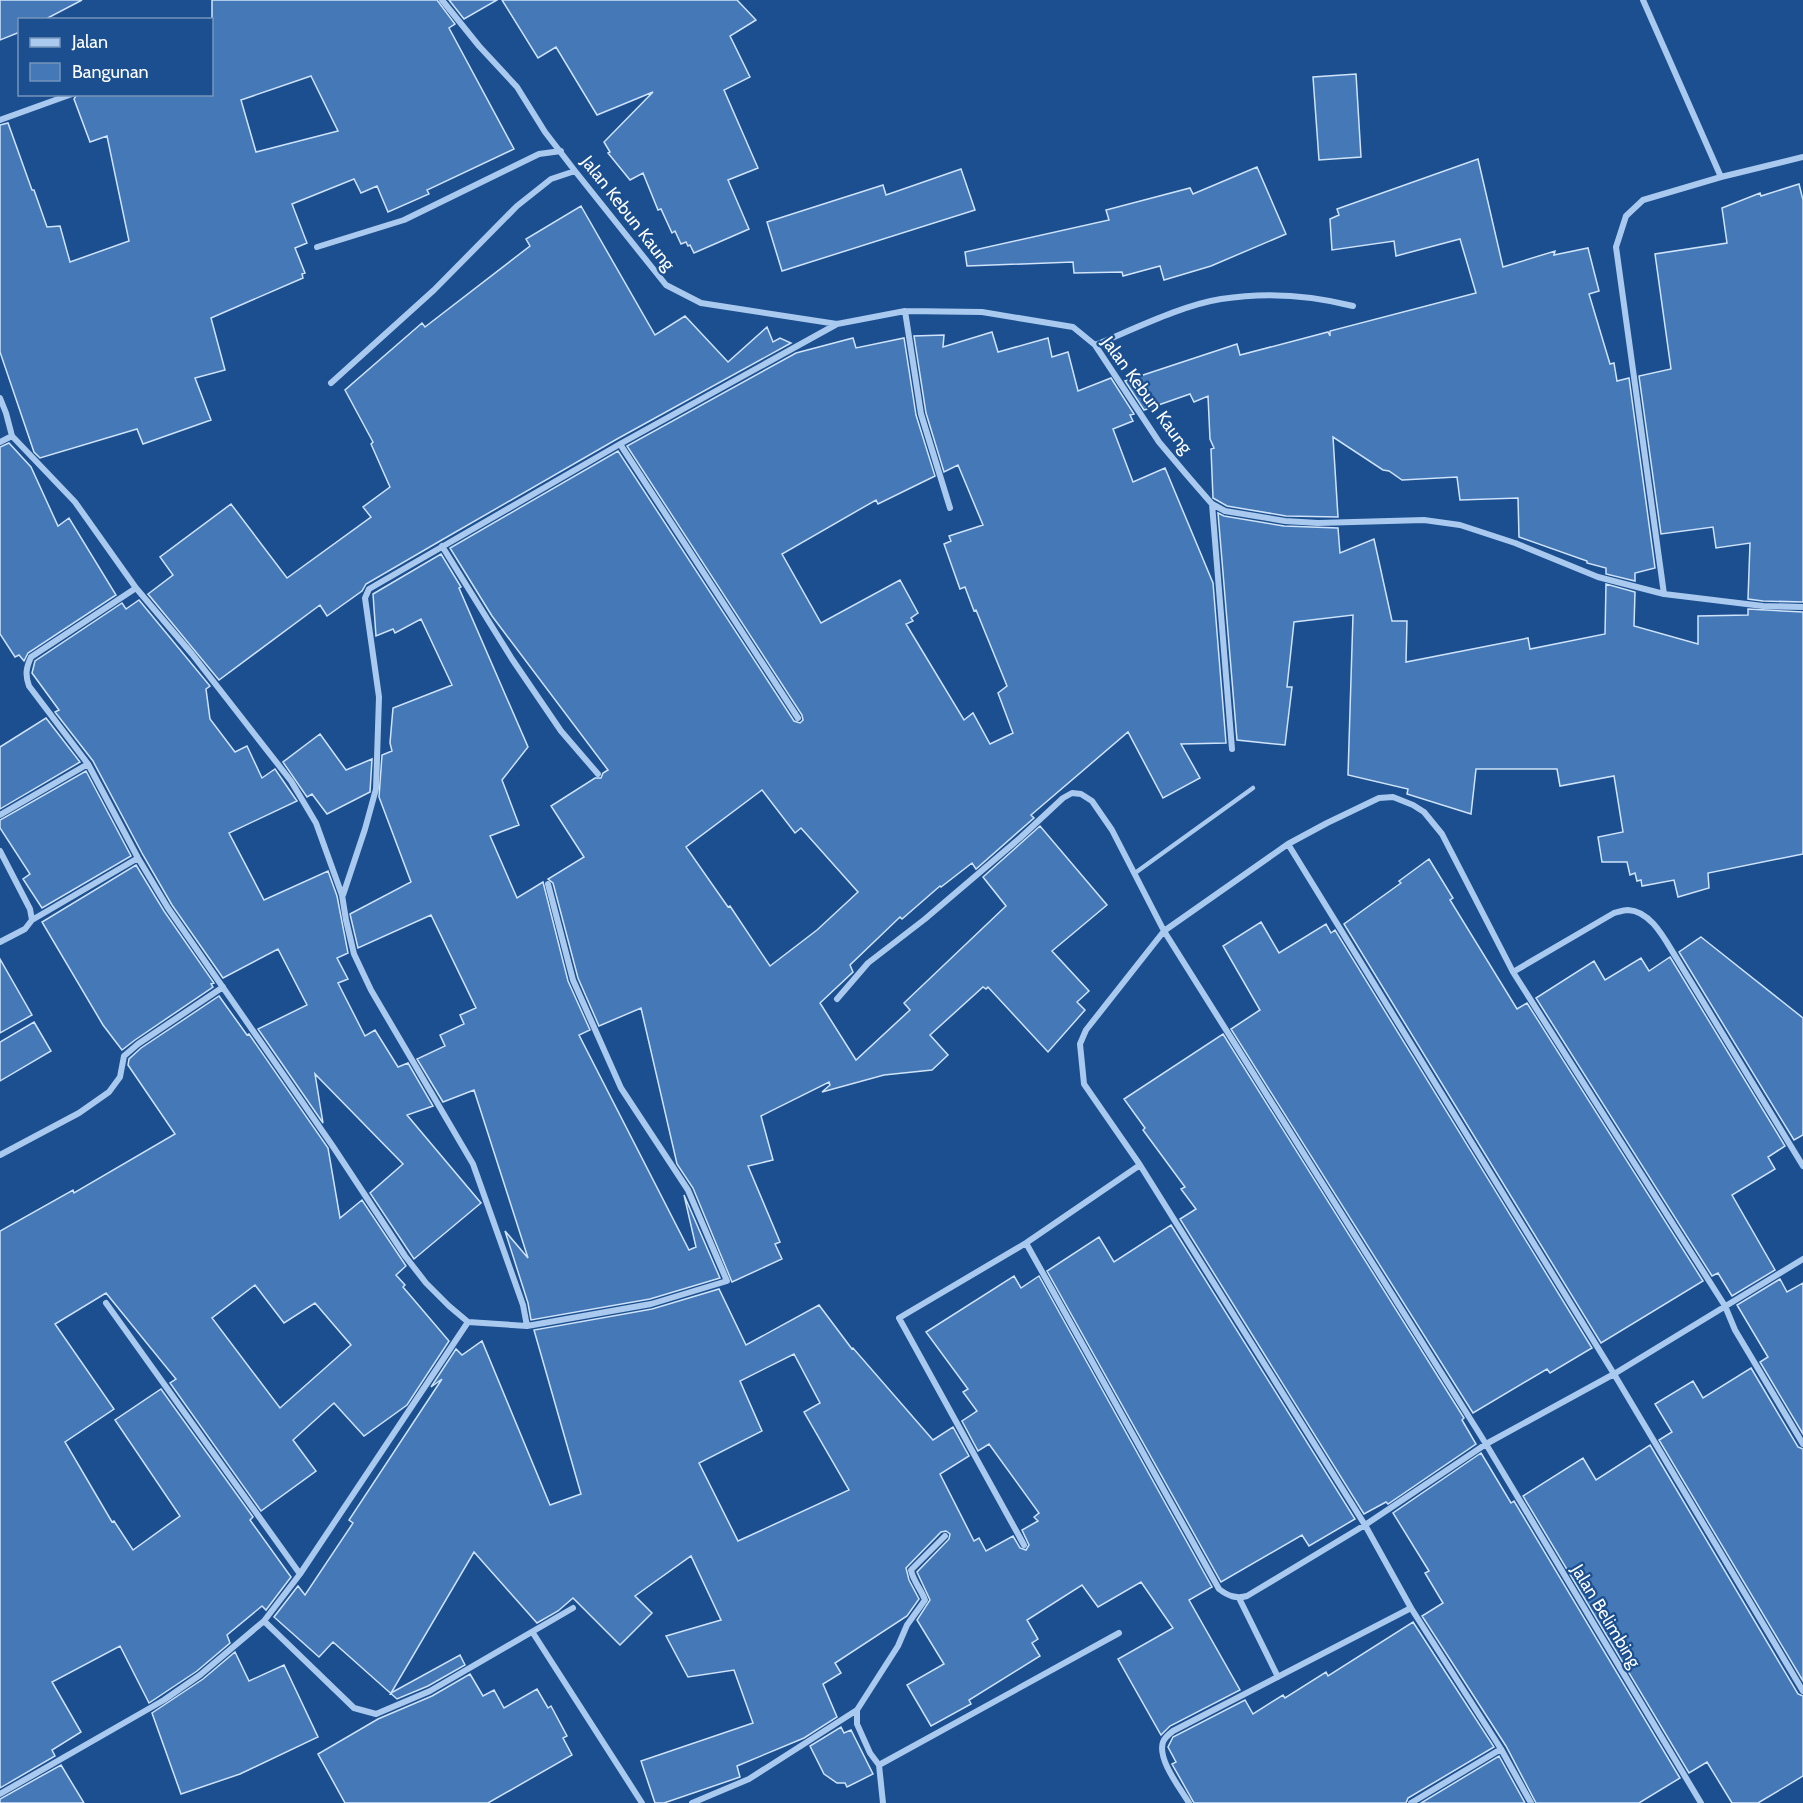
<svg xmlns="http://www.w3.org/2000/svg" width="1803" height="1803" viewBox="0 0 1803 1803" font-family="Cabin,sans-serif">
	<style>
		.building { fill: #4478b7; stroke: #cfe3fa; stroke-width: 1.5; fill-rule: evenodd }
		.lines { fill: none; stroke-linecap: round; stroke-linejoin: round }
		.service { stroke: #a9c9ee; stroke-width: 4.5 }
		.minor { stroke: #a9c9ee; stroke-width: 6 }
		.labels { text-anchor: middle; stroke-width: 4.5; stroke-linejoin: round; paint-order: stroke }
		.street-label { font-size: 18px; fill: #fff; stroke: #1b4f8f }
	</style>
	<rect width="100%" height="100%" fill="#1b4f8f"/>
	<path class="building" d="M 0,0 L 82,0 L 44,20 L 20,20 L 20,32 L 0,40 Z
		M 212,0 L 437,0 L 455,24 L 449,28 L 514,149 L 427,190 L 429,194 L 388,212 L 377,186 L 361,193 L 354,179 L 292,204 L 307,243 L 295,248 L 305,273 L 302,274 L 303,278 L 211,318 L 225,370 L 195,378 L 211,420 L 143,444 L 137,429 L 40,458 L 34,452 L 0,352 L 0,125 L 8,123 L 32,190 L 34,190 L 47,227 L 60,226 L 70,262 L 129,241 L 107,136 L 90,142 L 74,99 L 77,94 L 212,94 ZM 311,76 L 338,131 L 256,152 L 241,100 Z
		M 449,0 L 497,0 L 464,19 Z
		M 502,0 L 737,0 L 756,20 L 730,36 L 750,77 L 724,90 L 758,168 L 728,180 L 749,229 L 694,253 L 690,245 L 688,246 L 686,242 L 681,244 L 675,231 L 672,233 L 661,209 L 658,210 L 643,173 L 630,180 L 608,153 L 610,152 L 604,142 L 653,92 L 597,115 L 556,47 L 538,58 Z
		M 1356,74 L 1361,157 L 1319,160 L 1313,77 Z
		M 1478,159 L 1503,267 L 1555,251 L 1554,255 L 1588,248 L 1599,291 L 1589,294 L 1610,364 L 1614,363 L 1617,381 L 1629,378 L 1655,568 L 1635,573 L 1635,581 L 1606,574 L 1606,568 L 1587,563 L 1587,561 L 1519,537 L 1518,498 L 1460,500 L 1457,477 L 1402,480 L 1389,471 L 1383,470 L 1333,437 L 1338,517 L 1286,516 L 1227,506 L 1213,498 L 1211,449 L 1214,448 L 1210,439 L 1208,396 L 1194,402 L 1190,394 L 1144,410 L 1125,381 L 1237,344 L 1240,355 L 1328,332 L 1330,336 L 1330,331 L 1476,293 L 1460,239 L 1396,256 L 1394,241 L 1332,250 L 1330,219 L 1339,215 L 1337,209 Z
		M 1257,167 L 1286,234 L 1211,266 L 1164,280 L 1160,266 L 1123,276 L 1122,272 L 1074,273 L 1073,262 L 967,266 L 965,252 L 1109,220 L 1106,210 L 1190,188 L 1193,194 Z
		M 961,169 L 975,210 L 782,271 L 767,222 L 883,185 L 886,195 Z
		M 1799,184 L 1803,200 L 1803,602 L 1763,601 L 1748,599 L 1750,543 L 1716,548 L 1713,527 L 1661,534 L 1639,376 L 1671,369 L 1655,254 L 1727,243 L 1722,208 L 1760,193 L 1761,196 Z
		M 581,206 L 655,335 L 685,316 L 728,362 L 767,327 L 773,342 L 780,338 L 791,343 L 617,439 L 440,541 L 366,584 L 362,591 L 327,616 L 320,605 L 219,680 L 148,594 L 173,575 L 160,557 L 231,504 L 287,578 L 371,517 L 363,507 L 390,487 L 371,444 L 373,442 L 345,390 L 422,323 L 425,327 L 530,246 L 526,239 Z
		M 992,332 L 998,352 L 1048,338 L 1052,357 L 1068,352 L 1078,391 L 1111,378 L 1134,414 L 1130,415 L 1133,421 L 1113,429 L 1133,482 L 1165,468 L 1213,583 L 1226,743 L 1181,744 L 1200,778 L 1163,798 L 1128,732 L 1031,815 L 1034,818 L 976,869 L 972,863 L 941,887 L 940,886 L 902,919 L 900,917 L 850,965 L 853,972 L 820,1003 L 856,1060 L 910,1010 L 904,1003 L 1006,906 L 983,877 L 1040,826 L 1107,905 L 1052,951 L 1089,991 L 1077,1002 L 1085,1010 L 1048,1052 L 988,987 L 986,989 L 983,987 L 930,1035 L 948,1055 L 932,1070 L 884,1075 L 822,1092 L 830,1085 L 829,1082 L 761,1116 L 773,1160 L 748,1166 L 780,1242 L 775,1244 L 782,1259 L 732,1282 L 693,1188 L 677,1164 L 641,1008 L 599,1026 L 578,978 L 553,883 L 548,879 L 584,857 L 551,806 L 595,778 L 601,778 L 603,773 L 608,770 L 492,616 L 450,548 L 618,451 L 794,721 L 800,723 L 803,720 L 802,715 L 627,446 L 796,353 L 853,338 L 856,348 L 904,338 L 916,415 L 935,476 L 878,504 L 876,500 L 782,554 L 821,623 L 900,580 L 918,613 L 911,618 L 913,621 L 906,624 L 964,720 L 973,713 L 990,744 L 1013,733 L 998,693 L 1007,686 L 976,610 L 974,611 L 965,587 L 960,589 L 944,544 L 951,541 L 949,536 L 983,525 L 958,465 L 944,472 L 926,413 L 914,336 L 944,335 L 943,347 ZM 762,790 L 795,833 L 801,828 L 858,892 L 817,930 L 770,966 L 730,906 L 728,907 L 686,847 Z
		M 9,443 L 31,467 L 58,526 L 69,518 L 116,595 L 28,653 L 24,661 L 19,655 L 15,657 L 0,634 L 0,447 Z
		M 1218,513 L 1224,516 L 1284,526 L 1338,528 L 1340,553 L 1374,539 L 1392,621 L 1407,621 L 1406,662 L 1528,638 L 1530,649 L 1605,634 L 1606,584 L 1635,592 L 1634,626 L 1698,644 L 1698,616 L 1748,615 L 1748,609 L 1803,612 L 1803,854 L 1708,873 L 1709,888 L 1678,897 L 1674,880 L 1642,886 L 1641,880 L 1637,881 L 1635,873 L 1630,875 L 1627,862 L 1602,862 L 1598,837 L 1623,832 L 1614,776 L 1560,786 L 1557,769 L 1476,769 L 1471,814 L 1407,794 L 1408,789 L 1348,775 L 1353,615 L 1294,622 L 1287,687 L 1292,687 L 1285,745 L 1237,740 Z
		M 441,554 L 461,587 L 459,588 L 528,747 L 502,780 L 519,825 L 490,836 L 517,898 L 543,882 L 568,981 L 590,1030 L 579,1035 L 689,1250 L 696,1247 L 684,1195 L 720,1278 L 650,1299 L 531,1320 L 528,1303 L 505,1231 L 528,1258 L 474,1090 L 443,1102 L 417,1059 L 445,1046 L 440,1035 L 464,1024 L 460,1015 L 476,1008 L 431,915 L 358,948 L 350,914 L 411,882 L 379,797 L 382,755 L 392,751 L 390,743 L 393,708 L 452,685 L 421,619 L 395,633 L 393,629 L 376,636 L 373,594 Z
		M 139,600 L 210,686 L 206,689 L 210,719 L 235,752 L 247,746 L 262,778 L 275,769 L 297,801 L 229,833 L 264,900 L 328,871 L 337,896 L 348,953 L 337,958 L 348,979 L 338,983 L 365,1036 L 375,1030 L 398,1067 L 408,1063 L 433,1106 L 407,1115 L 481,1203 L 414,1259 L 370,1193 L 403,1164 L 315,1074 L 323,1123 L 258,1029 L 307,1005 L 278,949 L 223,978 L 172,905 L 143,855 L 93,761 L 55,712 L 59,710 L 32,673 L 35,661 L 122,603 L 126,609 Z
		M 46,718 L 80,762 L 0,809 L 0,747 Z
		M 320,734 L 346,770 L 372,759 L 370,792 L 327,814 L 312,794 L 307,797 L 283,762 Z
		M 86,771 L 131,856 L 42,908 L 23,879 L 30,874 L 0,828 L 0,820 Z
		M 1429,859 L 1453,898 L 1450,900 L 1517,1009 L 1527,1003 L 1703,1281 L 1601,1343 L 1344,924 L 1401,883 L 1399,881 Z
		M 136,865 L 164,911 L 214,983 L 211,984 L 213,987 L 135,1040 L 122,1050 L 103,1025 L 42,922 Z
		M 1261,922 L 1279,953 L 1326,924 L 1331,933 L 1335,930 L 1592,1348 L 1550,1373 L 1547,1369 L 1473,1413 L 1231,1029 L 1260,1010 L 1223,946 Z
		M 1701,937 L 1803,1018 L 1803,1135 L 1794,1140 L 1679,952 Z
		M 1670,957 L 1785,1146 L 1768,1157 L 1775,1169 L 1732,1195 L 1775,1270 L 1732,1296 L 1718,1273 L 1712,1276 L 1536,998 L 1594,961 L 1605,980 L 1641,958 L 1649,971 Z
		M 0,959 L 32,1015 L 0,1033 Z
		M 219,996 L 247,1035 L 249,1034 L 328,1148 L 340,1218 L 362,1200 L 406,1266 L 396,1275 L 405,1285 L 403,1287 L 449,1341 L 407,1405 L 364,1436 L 334,1403 L 293,1440 L 316,1471 L 261,1511 L 170,1383 L 176,1379 L 106,1293 L 55,1324 L 114,1409 L 65,1442 L 112,1522 L 114,1521 L 133,1550 L 180,1516 L 115,1420 L 161,1389 L 253,1517 L 250,1520 L 291,1577 L 266,1610 L 262,1606 L 227,1635 L 230,1643 L 197,1671 L 149,1703 L 120,1646 L 52,1682 L 81,1732 L 52,1750 L 55,1756 L 0,1788 L 0,1231 L 73,1190 L 74,1193 L 175,1134 L 128,1065 L 129,1059 L 141,1048 ZM 255,1285 L 284,1323 L 315,1303 L 351,1345 L 280,1408 L 212,1318 Z
		M 34,1022 L 51,1051 L 0,1081 L 0,1042 Z
		M 1223,1034 L 1464,1418 L 1462,1420 L 1476,1444 L 1388,1504 L 1386,1502 L 1364,1514 L 1180,1219 L 1196,1209 L 1181,1189 L 1185,1187 L 1143,1130 L 1145,1128 L 1124,1099 Z
		M 1171,1225 L 1355,1519 L 1309,1546 L 1302,1535 L 1221,1582 L 1047,1271 L 1099,1237 L 1114,1262 Z
		M 1014,1276 L 1021,1288 L 1039,1276 L 1212,1587 L 1189,1600 L 1240,1690 L 1170,1726 L 1161,1735 L 1118,1659 L 1173,1628 L 1141,1582 L 1098,1607 L 1082,1585 L 1027,1620 L 1038,1639 L 1032,1643 L 1040,1656 L 969,1700 L 971,1704 L 931,1726 L 907,1685 L 944,1664 L 917,1620 L 930,1600 L 917,1572 L 949,1539 L 950,1534 L 946,1531 L 941,1532 L 906,1568 L 909,1580 L 919,1599 L 907,1616 L 835,1663 L 841,1673 L 823,1684 L 837,1717 L 804,1738 L 737,1766 L 740,1777 L 664,1803 L 655,1803 L 641,1761 L 753,1723 L 734,1670 L 688,1677 L 666,1636 L 721,1620 L 691,1556 L 635,1596 L 652,1613 L 620,1645 L 573,1598 L 558,1611 L 537,1623 L 474,1552 L 391,1693 L 460,1655 L 465,1665 L 428,1686 L 397,1699 L 333,1642 L 319,1657 L 274,1617 L 298,1586 L 305,1595 L 353,1523 L 349,1520 L 442,1379 L 431,1387 L 456,1349 L 462,1355 L 482,1341 L 550,1505 L 581,1494 L 534,1330 L 652,1309 L 719,1289 L 746,1345 L 819,1305 L 852,1349 L 853,1348 L 933,1440 L 953,1427 L 969,1456 L 940,1474 L 974,1541 L 979,1538 L 986,1551 L 1013,1536 L 1020,1548 L 1026,1550 L 1029,1545 L 1022,1530 L 1038,1521 L 1034,1517 L 1039,1513 L 989,1444 L 978,1451 L 962,1421 L 977,1411 L 963,1392 L 968,1389 L 926,1332 ZM 794,1354 L 820,1403 L 804,1412 L 849,1490 L 738,1541 L 699,1463 L 762,1431 L 740,1381 Z
		M 1780,1279 L 1787,1292 L 1803,1283 L 1803,1434 L 1760,1362 L 1768,1357 L 1737,1305 Z
		M 1751,1368 L 1798,1447 L 1803,1449 L 1803,1681 L 1659,1440 L 1672,1432 L 1655,1404 L 1693,1381 L 1703,1398 Z
		M 1650,1445 L 1798,1694 L 1803,1696 L 1803,1776 L 1758,1803 L 1732,1803 L 1707,1762 L 1689,1773 L 1523,1496 L 1583,1458 L 1596,1480 Z
		M 1481,1453 L 1511,1503 L 1514,1501 L 1680,1778 L 1639,1803 L 1536,1803 L 1506,1746 L 1422,1616 L 1443,1603 L 1425,1573 L 1429,1571 L 1393,1513 Z
		M 1413,1622 L 1494,1747 L 1408,1798 L 1406,1803 L 1194,1803 L 1172,1764 L 1176,1762 L 1168,1747 L 1173,1737 L 1245,1700 L 1253,1714 L 1283,1695 L 1285,1698 L 1326,1672 L 1328,1676 Z
		M 235,1652 L 249,1681 L 284,1665 L 318,1737 L 240,1774 L 181,1794 L 152,1713 L 203,1679 Z
		M 470,1674 L 483,1696 L 494,1690 L 504,1708 L 537,1689 L 548,1708 L 551,1706 L 567,1736 L 563,1738 L 572,1755 L 488,1803 L 345,1803 L 318,1754 L 378,1719 L 432,1696 Z
		M 841,1727 L 844,1733 L 851,1730 L 873,1774 L 847,1787 L 845,1783 L 837,1783 L 824,1774 L 810,1746 Z
		M 1499,1756 L 1525,1803 L 1421,1803 Z
		M 61,1765 L 84,1803 L 0,1803 L 0,1799 Z"/>
	<g class="lines">
		<path class="service" d="M 1135,873 L 1253,788"/>
		<path class="minor" d="M 442,0 L 479,46 L 517,87 L 545,132 L 575,171 L 666,285 L 701,303 L 837,324 L 905,311 L 982,312 L 1073,327 L 1095,345 L 1159,442 L 1186,474 L 1212,504 L 1225,511 L 1285,521 L 1318,523 L 1424,520 L 1460,525 L 1515,543 L 1598,577 L 1664,594 L 1763,606 L 1803,607
			M 1643,0 L 1721,177
			M 0,120 L 72,94
			M 317,247 L 404,220 L 539,154 L 561,151
			M 905,311 L 921,414 L 950,508
			M 1095,345 C 1132,330 1182,305 1221,299 C 1265,292 1310,295 1353,306
			M 331,383 L 434,290 L 517,206 L 551,179 L 575,171
			M 0,398 L 6,413 L 12,436 L 75,502 L 136,588 L 192,654 L 291,781 L 316,823 L 342,895 L 346,920 L 354,954 L 371,990 L 473,1164 L 523,1305 L 527,1326
			M 0,442 L 12,436
			M 620,444 L 798,718
			M 1212,504 L 1232,749
			M 442,546 L 512,659 L 561,731 L 598,774
			M 136,588 L 31,657 C 26,668 25,675 29,686 L 88,764 L 138,858 L 168,908 L 332,1145 L 405,1256 L 426,1283 L 449,1306 L 468,1322 L 527,1326 L 651,1304 L 727,1281 L 688,1190 L 621,1088 L 573,980 L 548,884
			M 1664,594 L 1616,247 L 1626,216 L 1643,200 L 1721,177 L 1803,157
			M 0,815 L 88,764
			M 1288,844 L 1614,1374 L 1803,1691
			M 0,851 L 30,909 L 32,920 L 25,929 L 0,942
			M 343,895 L 365,829 L 376,789 L 379,697 L 365,598 L 369,589 L 620,444 L 837,324
			M 32,920 L 138,858
			M 1513,972 L 1614,913 C 1618,912 1624,910 1628,910 C 1652,911 1666,942 1677,959 L 1803,1166
			M 837,999 L 868,963 L 925,919 L 1020,838 L 1063,798 L 1072,793 L 1081,794 L 1092,801 L 1112,830 L 1164,931 L 1486,1444 L 1701,1803
			M 0,1155 L 79,1113 L 109,1092 L 120,1077 L 124,1056 L 138,1044 L 223,987
			M 1026,1243 L 1219,1589 C 1228,1596 1236,1599 1247,1596 L 1365,1525 L 1486,1444 L 1614,1374 L 1803,1259
			M 106,1303 L 300,1574
			M 1024,1545 L 899,1318 L 1026,1243 L 1140,1165
			M 1239,1598 L 1278,1677
			M 264,1621 L 354,1708 L 376,1714 L 430,1691 L 573,1608
			M 533,1633 L 642,1803
			M 1501,1749 L 1531,1803
			M 879,1765 L 1119,1633
			M 0,1794 L 164,1700 L 200,1675 L 264,1621 L 300,1574 L 468,1322
			M 692,1803 L 749,1779 L 857,1710
			M 883,1803 L 879,1765 L 870,1753 L 857,1724 L 857,1710 L 898,1646 L 907,1625 L 925,1600 C 921,1589 913,1581 911,1570 L 945,1536
			M 1189,1803 C 1180,1788 1157,1759 1163,1742 C 1165,1737 1169,1734 1173,1731 L 1411,1608
			M 1411,1803 L 1501,1749 L 1411,1608 L 1365,1525 L 1140,1165 L 1084,1084 L 1080,1044 L 1086,1030 L 1164,931 L 1288,844 L 1327,823 L 1379,798 L 1393,797 L 1413,805 L 1424,812 L 1442,834 L 1513,972 L 1725,1306 L 1735,1330 L 1803,1444"/>
	</g>
	<g class="labels">
		<g class="street-label">
			<text transform="translate(628 213) rotate(52)" y="6">Jalan Kebun Kaung</text>
			<text transform="translate(1147 395) rotate(54)" y="6">Jalan Kebun Kaung</text>
			<text transform="translate(1606 1616) rotate(59)" y="6">Jalan Belimbing</text>
		</g>
	</g>
	<rect x="18" y="18" width="195" height="78" fill="#1b4f8f" stroke="#7695bc" stroke-width="1.5"/>
	<rect x="30" y="38" width="30" height="9" fill="#a9c9ee" stroke="#7695bc" stroke-width="1.5"/>
	<text x="72" y="48" font-size="18" fill="#ffffff">Jalan</text>
	<rect x="30" y="63" width="30" height="18" fill="#4478b7" stroke="#7695bc" stroke-width="1.5"/>
	<text x="72" y="78" font-size="18" fill="#ffffff">Bangunan</text>
</svg>
